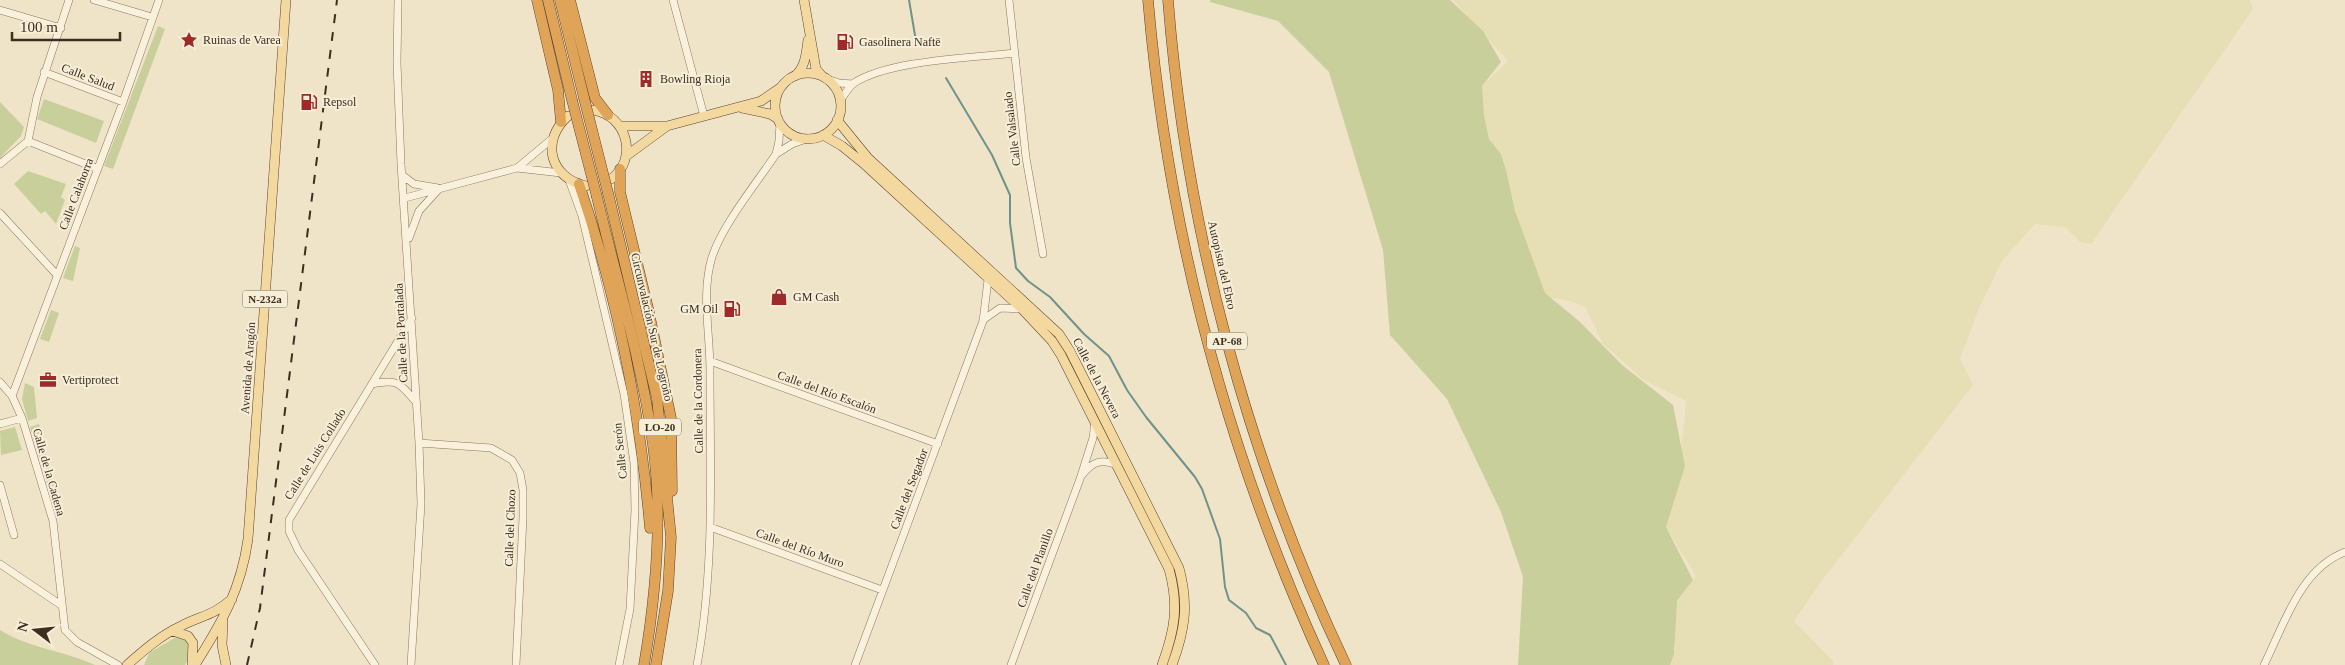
<svg xmlns="http://www.w3.org/2000/svg" width="2345" height="665" viewBox="0 0 2345 665" font-family="'Times New Roman',serif">
	<style>
		.farmland { fill: #e6deb5 }
		.green { fill: #c9cf9b }
		.lines { fill: none; stroke-linecap: round; stroke-linejoin: round }
		.stream { stroke: #6f938a; stroke-width: 2 }
		.minor-casing { stroke: #8d765c; stroke-width: 8 }
		.major-casing { stroke: #5b4430; stroke-width: 10 }
		.highway-casing { stroke: #5b4430; stroke-width: 11 }
		.minor { stroke: #faf1dc; stroke-width: 7 }
		.major { stroke: #f3d9a0; stroke-width: 9 }
		.highway { stroke: #e0a458; stroke-width: 10 }
		.rail { stroke: #3d2e20; stroke-width: 2; stroke-dasharray: 9 9; stroke-linecap: butt }
		.highway-bridge-casing { stroke: #5b4430; stroke-width: 11; stroke-linecap: butt }
		.highway-bridge { stroke: #e0a458; stroke-width: 10 }
		.labels { text-anchor: middle; stroke-width: 4; stroke-linejoin: round; paint-order: stroke }
		.shield { fill: #f7eed8; stroke: #756857; stroke-width: 1 }
		.shield-label { font-size: 11px; font-weight: bold; fill: #3d2e20 }
		.poi-label { font-size: 12px; fill: #3d2e20; stroke: #f7eed8; text-anchor: start }
		.street-label { font-size: 12px; fill: #3d2e20; stroke: #f7eed8 }
	</style>
	<rect width="100%" height="100%" fill="#f0e4c8"/>
	<path class="farmland" d="M 1453,0 L 2250,0 L 2253,9 L 2091,244 L 2080,242 L 2065,227 L 2035,224 L 2002,261 L 1977,313 L 1960,359 L 1973,385 L 1821,582 L 1794,621 L 1833,661 L 1833,665 L 1668,665 L 1676,647 L 1663,621 L 1696,576 L 1666,527 L 1683,434 L 1686,401 L 1644,380 L 1603,344 L 1585,307 L 1570,301 L 1544,296 L 1515,211 L 1506,170 L 1501,154 L 1489,139 L 1484,115 L 1482,86 L 1508,61 Z"/>
	<path class="green" d="M 1210,0 L 1450,0 L 1483,31 L 1501,62 L 1482,86 L 1484,115 L 1489,139 L 1501,154 L 1506,170 L 1515,211 L 1545,293 L 1580,322 L 1622,365 L 1673,405 L 1685,466 L 1666,527 L 1693,580 L 1677,601 L 1674,654 L 1670,665 L 1518,665 L 1523,577 L 1501,512 L 1447,399 L 1390,335 L 1383,250 L 1329,72 L 1278,21 L 1210,2 Z
		M 158,26 L 165,29 L 113,169 L 104,166 Z
		M 44,99 L 104,121 L 96,143 L 37,119 Z
		M 0,102 L 24,127 L 21,136 L 0,158 Z
		M 28,171 L 66,184 L 61,197 L 65,200 L 56,224 L 45,211 L 41,214 L 14,184 Z
		M 75,246 L 80,248 L 73,281 L 63,278 Z
		M 51,310 L 59,313 L 49,342 L 40,339 Z
		M 25,383 L 34,387 L 37,418 L 28,421 L 22,399 Z
		M 39,424 L 58,503 L 53,504 L 30,427 Z
		M 15,427 L 22,450 L 1,455 L 0,431 Z
		M 0,630 C 28,648 65,651 95,665 L 0,665 Z
		M 176,637 L 186,639 C 192,649 191,655 185,665 L 144,665 L 149,653 Z"/>
	<g class="lines">
		<path class="stream" d="M 909,0 L 916,41
			M 946,78 L 992,155 L 1010,195 L 1010,223 L 1016,268 L 1028,281 L 1050,297 L 1084,334 L 1109,356 L 1127,390 L 1146,417 L 1195,477 L 1202,489 L 1220,539 L 1225,587 L 1229,600 L 1246,613 L 1256,628 L 1270,635 L 1286,665"/>
		<g class="minor-casing">
			<path id="minor" d="M 94,0 L 152,17
				M 398,0 L 397,63 L 401,164 L 419,443 L 421,504 L 411,665
				M 673,0 L 704,116
				M 1009,0 L 1026,158 L 1043,254
				M 0,10 L 61,28
				M 44,72 L 123,102
				M 827,79 L 839,83 L 853,84
				M 840,101 C 844,95 848,88 854,83 C 889,60 972,58 1015,53
				M 28,141 L 98,169
				M 776,154 L 792,144 L 809,138
				M 0,164 L 28,141 L 37,97 L 69,0
				M 517,168 L 553,138
				M 402,175 L 414,184 L 438,188
				M 569,180 L 582,216 L 624,394 L 634,463 L 635,510 L 630,609 L 619,665
				M 405,198 L 517,168 L 561,173
				M 0,213 L 57,275
				M 409,238 L 419,211 L 438,190
				M 983,320 L 1000,308 L 1022,309
				M 710,361 L 938,444
				M 0,382 L 12,396 L 22,418 L 53,521 L 65,630 L 77,642 L 118,665
				M 372,384 C 397,379 399,382 415,401
				M 12,396 L 123,102 L 159,0
				M 0,424 L 22,418
				M 419,443 L 491,448 L 512,460 L 520,473 L 523,490 L 523,517 L 516,665
				M 1083,474 C 1093,461 1102,459 1117,465
				M 0,485 L 14,535
				M 710,527 L 882,590
				M 0,564 L 61,605
				M 375,665 L 298,550 L 289,531 L 289,520 L 412,318
				M 697,665 C 715,568 710,468 710,370 C 710,333 701,293 712,257 C 723,224 756,184 776,154 L 779,141 L 780,123
				M 855,665 L 983,321 L 988,280
				M 1011,665 L 1080,479 L 1093,438 L 1095,422
				M 2264,665 C 2284,625 2300,569 2345,552"/>
		</g>
		<g class="major-casing">
			<path id="major" d="M 804,0 L 816,69 L 822,76
				M775 106a33 33 0 1 1 66 0a33 33 0 1 1-66 0Z
				M 795,76 C 806,66 806,53 808,40
				M 742,108 L 770,114 L 778,119
				M 593,110 C 627,115 639,159 611,179
				M 568,116 C 540,141 550,178 586,186
				M 837,120 L 868,158 L 1059,334 L 1070,351 L 1179,568 C 1189,605 1185,630 1172,665
				M 620,126 L 667,126 L 761,101 L 780,88
				M 823,135 L 842,146 L 863,163 L 1022,309 L 1052,341 L 1061,355 L 1169,569 C 1179,606 1175,629 1162,665
				M 626,156 L 667,126
				M 223,621 L 222,645 L 226,665
				M 173,631 L 188,636 L 193,643 L 192,665
				M 127,665 C 143,651 161,635 181,626 C 202,615 211,617 232,599
				M 195,665 C 222,622 241,590 248,539 L 286,0"/>
		</g>
		<g class="highway-casing">
			<path id="highway" d="M 537,0 L 558,90 L 561,122
				M 548,0 L 572,100
				M 560,0 L 584,98
				M 570,0 L 595,98 L 608,115
				M 1148,0 C 1168,231 1227,454 1324,665
				M 1168,0 C 1186,229 1247,458 1346,665
				M 620,169 L 620,192 L 648,308 L 671,418 L 672,491
				M 579,184 C 617,295 640,411 650,528
				M 608,193 L 657,398 L 671,537 L 668,591 L 656,665
				M 597,197 C 616,278 642,362 653,445 C 663,517 656,594 644,665"/>
		</g>
		<use href="#minor" class="minor"/>
		<use href="#major" class="major"/>
		<use href="#highway" class="highway"/>
		<path class="rail" d="M 247,665 L 260,608 L 337,0"/>
		<g class="highway-bridge-casing">
			<path id="highway-bridge" d="M 584,98 L 608,193
				M 572,100 L 597,197"/>
		</g>
		<use href="#highway-bridge" class="highway-bridge"/>
	</g>
	<defs>
		<g id="sight-bare" transform="scale(1.35)"><path d="M0-6L1.8-2.2L6-1.7L2.9 1.2L3.7 5.4L0 3.3L-3.7 5.4L-2.9 1.2L-6-1.7L-1.8-2.2Z" fill="#9e2a2b" stroke="#f7eed8" stroke-width="2.5" paint-order="stroke"/></g>
		<g id="fuel-bare" transform="scale(1.35)"><path d="M-5.5-6h7V0h2V4h1.3V-2.5L3-4.5l.8-.8L6-3V5H2.5V1h-1V6h-7ZM-4.2-4.7v3.2H.2V-4.7Z" fill="#9e2a2b" stroke="#f7eed8" stroke-width="2.5" paint-order="stroke"/></g>
		<g id="building-bare" transform="scale(1.35)"><path d="M-4-6H4V6H1V3H-1V6H-4ZM-2.5-4.3h1.7v1.8h-1.7ZM.8-4.3h1.7v1.8H.8ZM-2.5-1h1.7V.8h-1.7ZM.8-1h1.7V.8H.8Z" fill="#9e2a2b" stroke="#f7eed8" stroke-width="2.5" paint-order="stroke"/></g>
		<g id="shop-bare" transform="scale(1.35)"><path d="M-5-2.5h2.3a2.7 3.5 0 0 1 5.4 0H5L5.5 6h-11ZM-1.5-2.5h3a1.5 2.3 0 0 0-3 0Z" fill="#9e2a2b" stroke="#f7eed8" stroke-width="2.5" paint-order="stroke"/></g>
		<g id="office-bare" transform="scale(1.35)"><path d="M-6-3h4V-5.5h4V-3h4V5H-6ZM-1-4.5V-3h2v-1.5ZM-6 0V1H6V0Z" fill="#9e2a2b" stroke="#f7eed8" stroke-width="2.5" paint-order="stroke"/></g>
	</defs>
	<g fill-rule="evenodd">
		<use href="#sight-bare" x="189" y="40"/>
		<use href="#fuel-bare" x="845" y="42"/>
		<use href="#building-bare" x="646" y="79"/>
		<use href="#fuel-bare" x="309" y="102"/>
		<use href="#shop-bare" x="779" y="297"/>
		<use href="#fuel-bare" x="732" y="309"/>
		<use href="#office-bare" x="48" y="380"/>
	</g>
	<g class="labels">
		<g class="shield">
			<rect x="242.5" y="290.5" width="45" height="17" rx="4"/>
			<rect x="1207" y="332.5" width="40" height="17" rx="4"/>
			<rect x="639" y="418.5" width="42" height="17" rx="4"/>
		</g>
		<g class="shield-label">
			<text x="265" y="303">N-232a</text>
			<text x="1227" y="345">AP-68</text>
			<text x="660" y="431">LO-20</text>
		</g>
		<g class="poi-label">
			<text x="203" y="44">Ruinas de Varea</text>
			<text x="859" y="46">Gasolinera Naftë</text>
			<text x="660" y="83">Bowling Rioja</text>
			<text x="323" y="106">Repsol</text>
			<text x="793" y="301">GM Cash</text>
			<text x="718" y="313" text-anchor="end">GM Oil</text>
			<text x="62" y="384">Vertiprotect</text>
		</g>
		<g class="street-label">
			<text transform="translate(88 77) rotate(21)" y="4">Calle Salud</text>
			<text transform="translate(1012 129) rotate(-97)" y="4">Calle Valsalado</text>
			<text transform="translate(76 194) rotate(-69)" y="4">Calle Calahorra</text>
			<text transform="translate(1222 265) rotate(77)" y="4">Autopista del Ebro</text>
			<text transform="translate(652 327) rotate(77)" y="4">Circunvalación Sur de Logroño</text>
			<text transform="translate(401 333) rotate(-93)" y="4">Calle de la Portalada</text>
			<text transform="translate(248 368) rotate(-86)" y="4">Avenida de Aragón</text>
			<text transform="translate(1097 378) rotate(62)" y="4">Calle de la Nevera</text>
			<text transform="translate(827 392) rotate(20)" y="4">Calle del Río Escalón</text>
			<text transform="translate(698 401) rotate(-91)" y="4">Calle de la Cordonera</text>
			<text transform="translate(620 451) rotate(-96)" y="4">Calle Serón</text>
			<text transform="translate(315 454) rotate(-58)" y="4">Calle de Luis Collado</text>
			<text transform="translate(49 472) rotate(74)" y="4">Calle de la Cadena</text>
			<text transform="translate(909 489) rotate(-69)" y="4">Calle del Segador</text>
			<text transform="translate(510 528) rotate(-88)" y="4">Calle del Chozo</text>
			<text transform="translate(800 548) rotate(20)" y="4">Calle del Río Muro</text>
			<text transform="translate(1035 568) rotate(-70)" y="4">Calle del Planillo</text>
		</g>
	</g>
	<g transform="translate(35 630) rotate(286)" stroke="#f7eed8" stroke-width="4" paint-order="stroke">
	<path d="M0-4L9 19L0 12L-9 19Z" fill="#3d2e20"/>
	<text y="-8" font-size="14" font-weight="bold" text-anchor="middle" fill="#3d2e20">N</text>
	</g>
	<path d="M12 32v8h108v-8" fill="none" stroke="#3d2e20" stroke-width="2.5"/>
	<text x="20" y="32" font-size="15" fill="#3d2e20" stroke="#f7eed8" stroke-width="4" paint-order="stroke">100 m</text>
</svg>
